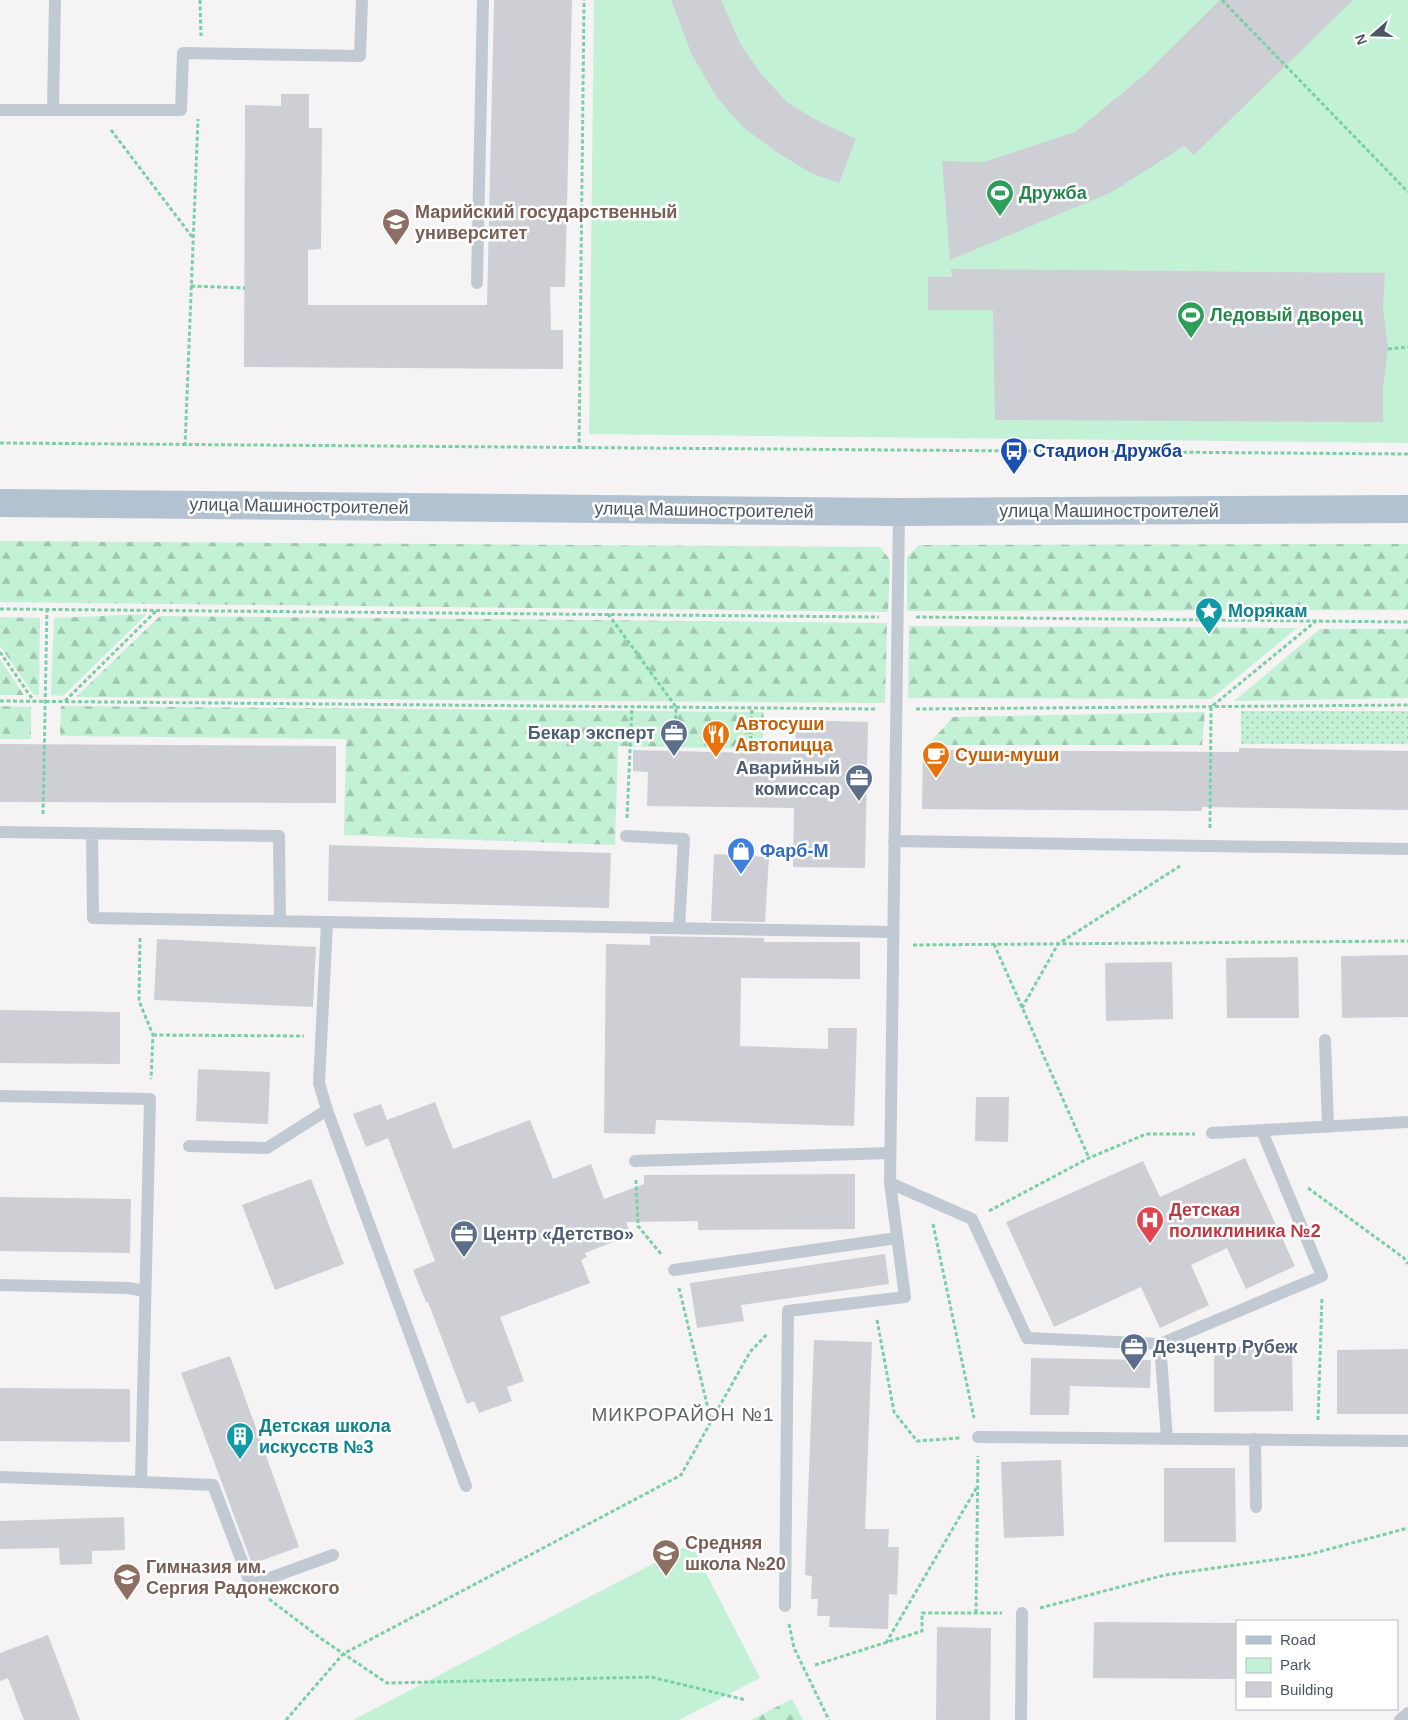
<svg xmlns="http://www.w3.org/2000/svg" width="1408" height="1720" viewBox="0 0 1408 1720" font-family="Helvetica,sans-serif">
	<style>
		.grass { fill: url(#grass-dots) }
		.forest { fill: url(#forest-firs) }
		.park { fill: #c3f1d5 }
		.building { fill: #cdcfd5 }
		.lines { fill: none; stroke-linecap: round; stroke-linejoin: round }
		.path { stroke: #7ad0a6; stroke-width: 3; stroke-dasharray: 4 2.5; stroke-linecap: butt }
		.service { stroke: #c1cad2; stroke-width: 12 }
		.primary { stroke: #b3c2d1; stroke-width: 28 }
		.labels { text-anchor: middle; stroke-width: 5; stroke-linejoin: round; paint-order: stroke }
		.leisure-label { font-size: 18px; font-weight: bold; fill: #27864d; stroke: #fff; text-anchor: start }
		.education-label { font-size: 18px; font-weight: bold; fill: #785e54; stroke: #fff; text-anchor: start }
		.transit-label { font-size: 18px; font-weight: bold; fill: #164399; stroke: #fff; text-anchor: start }
		.street-label { font-size: 18px; fill: #4a5661; stroke: #fff }
		.culture-label { font-size: 18px; font-weight: bold; fill: #0d838f; stroke: #fff; text-anchor: start }
		.food-label { font-size: 18px; font-weight: bold; fill: #c56008; stroke: #fff; text-anchor: start }
		.service-label { font-size: 18px; font-weight: bold; fill: #4e5e75; stroke: #fff; text-anchor: end }
		.shop-label { font-size: 18px; font-weight: bold; fill: #366cbe; stroke: #fff; text-anchor: start }
		.health-label { font-size: 18px; font-weight: bold; fill: #be3a42; stroke: #fff; text-anchor: start }
		.neighbourhood-label { font-size: 19px; letter-spacing: 1px; fill: #5f6368; stroke: #fff }
	</style>
	<defs>
		<pattern id="grass-dots" width="8" height="8" patternUnits="userSpaceOnUse" patternTransform="scale(1.25)"><rect width="8" height="8" fill="#c3f1d5"/><path d="M2 2h.1M6 6h.1" fill="none" stroke="#a0c6b0" stroke-width="1.8" stroke-linecap="round"/></pattern>
		<pattern id="forest-firs" width="22" height="20" patternUnits="userSpaceOnUse" patternTransform="scale(1.25)"><rect width="22" height="20" fill="#c3f1d5"/><path d="M5 1l3.5 6h-7zM16 11l3.5 6h-7z" fill="#a0c6b0"/></pattern>
	</defs>
	<rect width="100%" height="100%" fill="#f5f3f3"/>
	<path class="grass" d="M 1241,711 L 1408,711 L 1408,744 L 1241,744 Z"/>
	<path class="forest" d="M 0,541 L 880,547 L 890,560 L 888,612 L 0,602 Z
		M 1408,544 L 1408,610 L 907,611 L 907,557 L 919,545 Z
		M 147,614 L 63,696 L 51,695 L 54,618 Z
		M 160,616 L 887,623 L 885,703 L 76,697 Z
		M 0,617 L 40,618 L 39,695 L 34,695 L 0,646 Z
		M 909,626 L 1297,628 L 1211,699 L 908,698 Z
		M 1320,629 L 1408,629 L 1408,698 L 1234,701 Z
		M 0,659 L 24,695 L 0,695 Z
		M 0,706 L 31,707 L 31,739 L 0,739 Z
		M 61,706 L 764,712 L 763,749 L 618,746 L 615,845 L 344,835 L 346,739 L 60,736 Z
		M 1205,712 L 1202,745 L 928,745 L 953,717 Z
		M 792,1699 L 803,1720 L 751,1720 Z"/>
	<path class="park" d="M 594,0 L 1408,0 L 1408,443 L 589,434 Z
		M 691,1544 L 760,1678 L 679,1720 L 353,1720 Z"/>
	<path class="building" d="M 494,0 L 572,0 L 565,287 L 550,287 L 551,330 L 563,330 L 563,369 L 244,367 L 245,105 L 281,106 L 281,94 L 309,94 L 309,128 L 322,128 L 321,249 L 308,250 L 308,305 L 487,305 Z
		M 671,0 L 721,0 L 741,45 L 761,74 L 787,102 L 816,120 L 856,139 L 839,183 L 811,173 L 778,153 L 744,128 L 717,98 L 692,55 Z
		M 1220,0 L 1353,0 L 1194,155 L 1184,146 L 1112,192 L 950,260 L 942,161 L 984,162 L 1075,132 L 1143,76 Z
		M 951,269 L 1385,273 L 1383,308 L 1388,349 L 1383,387 L 1383,422 L 995,420 L 993,310 L 928,310 L 928,277 L 952,277 Z
		M 796,720 L 868,722 L 865,868 L 793,867 L 794,808 L 647,806 L 648,772 L 633,771 L 633,750 L 795,754 Z
		M 0,744 L 336,746 L 336,803 L 0,802 Z
		M 1239,748 L 1408,751 L 1408,810 L 1202,807 L 1202,811 L 922,809 L 923,750 L 1239,752 Z
		M 329,845 L 611,853 L 609,908 L 328,901 Z
		M 714,854 L 769,857 L 765,922 L 711,921 Z
		M 650,936 L 764,938 L 764,942 L 860,942 L 860,979 L 741,978 L 740,1046 L 828,1049 L 828,1028 L 857,1028 L 854,1126 L 656,1120 L 655,1134 L 604,1133 L 606,944 L 650,945 Z
		M 157,939 L 316,947 L 313,1007 L 154,1000 Z
		M 1408,955 L 1408,1017 L 1342,1018 L 1341,956 Z
		M 1298,957 L 1299,1018 L 1227,1018 L 1226,958 Z
		M 1172,962 L 1173,1019 L 1106,1021 L 1105,963 Z
		M 0,1010 L 120,1012 L 120,1064 L 0,1063 Z
		M 198,1069 L 270,1072 L 268,1124 L 196,1121 Z
		M 976,1097 L 1009,1097 L 1008,1142 L 975,1141 Z
		M 435,1102 L 453,1149 L 530,1120 L 553,1179 L 591,1164 L 604,1199 L 644,1184 L 644,1175 L 855,1174 L 855,1229 L 698,1230 L 698,1221 L 626,1222 L 631,1235 L 585,1253 L 587,1257 L 581,1260 L 590,1283 L 500,1317 L 524,1381 L 507,1387 L 512,1401 L 479,1413 L 474,1401 L 467,1404 L 428,1302 L 426,1302 L 413,1270 L 435,1261 L 388,1138 L 366,1147 L 353,1114 L 381,1104 L 387,1120 Z
		M 1245,1158 L 1295,1266 L 1246,1289 L 1227,1248 L 1191,1265 L 1209,1305 L 1160,1328 L 1141,1287 L 1054,1327 L 1006,1222 L 1143,1161 L 1160,1197 Z
		M 311,1179 L 344,1264 L 275,1290 L 242,1205 Z
		M 0,1197 L 131,1199 L 130,1253 L 0,1251 Z
		M 885,1254 L 889,1284 L 741,1305 L 744,1321 L 697,1328 L 690,1283 Z
		M 814,1340 L 872,1342 L 865,1529 L 889,1529 L 888,1547 L 899,1547 L 897,1595 L 889,1594 L 888,1629 L 829,1627 L 830,1616 L 817,1616 L 818,1599 L 811,1599 L 812,1576 L 805,1575 Z
		M 1214,1347 L 1292,1347 L 1293,1411 L 1214,1412 Z
		M 1408,1349 L 1408,1414 L 1337,1414 L 1337,1350 Z
		M 230,1356 L 299,1547 L 252,1564 L 181,1373 Z
		M 1031,1358 L 1151,1360 L 1150,1388 L 1070,1386 L 1069,1415 L 1030,1415 Z
		M 0,1388 L 130,1389 L 130,1442 L 0,1441 Z
		M 1061,1460 L 1064,1536 L 1004,1538 L 1001,1462 Z
		M 1164,1468 L 1235,1468 L 1236,1542 L 1164,1542 Z
		M 124,1517 L 125,1550 L 92,1551 L 92,1564 L 60,1565 L 59,1548 L 0,1549 L 0,1521 Z
		M 1094,1622 L 1237,1623 L 1237,1679 L 1093,1678 Z
		M 937,1627 L 991,1628 L 990,1720 L 936,1720 Z
		M 48,1635 L 80,1720 L 24,1720 L 8,1678 L 0,1681 L 0,1653 Z"/>
	<g class="lines">
		<path class="path" d="M 200,0 L 201,36
			M 1222,0 L 1408,192
			M 111,130 L 193,238
			M 191,286 L 245,288
			M 1388,349 L 1408,347
			M 0,443 L 1408,454
			M 185,446 L 198,119
			M 579,449 L 584,0
			M 0,609 L 879,617
			M 608,614 L 676,707 L 675,751
			M 916,617 L 1408,622
			M 0,652 L 33,700
			M 0,701 L 877,709
			M 65,701 L 156,611
			M 916,709 L 1408,705
			M 750,753 L 752,708
			M 43,814 L 47,609
			M 627,818 L 632,706
			M 1210,828 L 1211,707 L 1316,621
			M 140,938 L 139,1001 L 153,1035 L 151,1079
			M 994,944 L 1089,1158
			M 913,945 L 1408,941
			M 1022,1008 L 1058,944 L 1180,866
			M 153,1035 L 304,1036
			M 636,1180 L 638,1226 L 662,1255
			M 1308,1188 L 1404,1258 L 1408,1264
			M 989,1211 L 1089,1158 L 1146,1134 L 1195,1134
			M 933,1224 L 974,1418
			M 679,1288 L 711,1421
			M 877,1320 L 894,1412 L 917,1441 L 960,1438
			M 1318,1420 L 1322,1297
			M 269,1599 L 323,1640 L 387,1683 L 651,1677 L 746,1700
			M 1040,1608 L 1165,1575 L 1307,1555 L 1408,1528
			M 976,1613 L 978,1456
			M 789,1624 L 794,1648 L 829,1720
			M 886,1643 L 977,1487
			M 815,1665 L 922,1631 L 922,1613 L 1002,1613
			M 286,1720 L 343,1654 L 681,1475 L 750,1352 L 768,1333"/>
		<path class="service" d="M 0,110 L 181,110 L 183,53 L 360,56 L 362,0
			M 53,110 L 55,0
			M 477,283 L 483,0
			M 0,832 L 279,836 L 280,921
			M 92,834 L 93,918 L 892,932
			M 626,836 L 684,839 L 679,928
			M 894,841 L 1408,849
			M 327,922 L 319,1083 L 327,1110 L 466,1486
			M 1325,1040 L 1328,1127
			M 0,1096 L 150,1099 L 141,1482 L 0,1477
			M 1212,1133 L 1408,1122
			M 189,1146 L 267,1148 L 327,1110
			M 635,1161 L 890,1153
			M 890,1183 L 972,1219 L 1027,1338 L 1160,1344 L 1322,1276 L 1262,1131
			M 674,1270 L 897,1238
			M 0,1285 L 128,1288 L 145,1291
			M 1160,1344 L 1167,1438
			M 978,1437 L 1408,1441
			M 1255,1439 L 1256,1507
			M 141,1482 L 213,1485 L 251,1585 L 333,1555
			M 785,1606 L 788,1311 L 905,1297 L 890,1183 L 899,512
			M 1021,1720 L 1022,1613
			M 1400,1720 L 1408,1713"/>
		<path class="primary" d="M 0,503 L 899,512 L 1408,509"/>
	</g>
	<defs>
		<g id="stadium-pin" transform="scale(1.4375)"><path d="M0 17L-7.5 6A9.5 9.5 0 1 1 7.5 6Z" fill="#2e9e5b" stroke="#fff"/><path d="M0-5a6.5 5 0 1 0 0 10a6.5 5 0 1 0 0-10ZM-3.5-1.8h7v3.6h-7Z" fill="#fff"/></g>
		<g id="university-pin" transform="scale(1.4375)"><path d="M0 17L-7.5 6A9.5 9.5 0 1 1 7.5 6Z" fill="#8d6e63" stroke="#fff"/><path d="M0-5L7-2L0 1L-7-2ZM-4 1L0 2.5L4 1V4Q0 6-4 4Z" fill="#fff"/></g>
		<g id="bus-pin" transform="scale(1.4375)"><path d="M0 17L-7.5 6A9.5 9.5 0 1 1 7.5 6Z" fill="#1a4fb4" stroke="#fff"/><path d="M-5-6H5V4H4V6H2V4H-2V6H-4V4H-5ZM-3.5-4V0h7V-4ZM-3.5 1.2v1.5H-2V1.2ZM2 1.2v1.5H3.5V1.2Z" fill="#fff"/></g>
		<g id="sight-pin" transform="scale(1.4375)"><path d="M0 17L-7.5 6A9.5 9.5 0 1 1 7.5 6Z" fill="#0f9aa8" stroke="#fff"/><path d="M0-6L1.8-2.2L6-1.7L2.9 1.2L3.7 5.4L0 3.3L-3.7 5.4L-2.9 1.2L-6-1.7L-1.8-2.2Z" fill="#fff"/></g>
		<g id="office-pin" transform="scale(1.4375)"><path d="M0 17L-7.5 6A9.5 9.5 0 1 1 7.5 6Z" fill="#5c6f8a" stroke="#fff"/><path d="M-6-3h4V-5.5h4V-3h4V5H-6ZM-1-4.5V-3h2v-1.5ZM-6 0V1H6V0Z" fill="#fff"/></g>
		<g id="restaurant-pin" transform="scale(1.4375)"><path d="M0 17L-7.5 6A9.5 9.5 0 1 1 7.5 6Z" fill="#e8710a" stroke="#fff"/><path d="M-5-6h1v4h1v-4h1v4h1v-4h1v5L-1.5 .5V6h-2V.5L-5-1ZM5-6V6H3V1.5H1.5Q1.5-4 5-6Z" fill="#fff"/></g>
		<g id="cafe-pin" transform="scale(1.4375)"><path d="M0 17L-7.5 6A9.5 9.5 0 1 1 7.5 6Z" fill="#e8710a" stroke="#fff"/><path d="M-5.5-4.5H6V0H3Q3 3.5 0 3.5H-2.5Q-5.5 3.5-5.5 0ZM3-3.2v2h1.7v-2ZM-6 4.5H4V6H-6Z" fill="#fff"/></g>
		<g id="shop-pin" transform="scale(1.4375)"><path d="M0 17L-7.5 6A9.5 9.5 0 1 1 7.5 6Z" fill="#3f7fe0" stroke="#fff"/><path d="M-5-2.5h2.3a2.7 3.5 0 0 1 5.4 0H5L5.5 6h-11ZM-1.5-2.5h3a1.5 2.3 0 0 0-3 0Z" fill="#fff"/></g>
		<g id="hospital-pin" transform="scale(1.4375)"><path d="M0 17L-7.5 6A9.5 9.5 0 1 1 7.5 6Z" fill="#e0444e" stroke="#fff"/><path d="M-5-5h3v3.5h4V-5h3V5h-3V1.5h-4V5h-3Z" fill="#fff"/></g>
		<g id="building-pin" transform="scale(1.4375)"><path d="M0 17L-7.5 6A9.5 9.5 0 1 1 7.5 6Z" fill="#0f9aa8" stroke="#fff"/><path d="M-4-6H4V6H1V3H-1V6H-4ZM-2.5-4.3h1.7v1.8h-1.7ZM.8-4.3h1.7v1.8H.8ZM-2.5-1h1.7V.8h-1.7ZM.8-1h1.7V.8H.8Z" fill="#fff"/></g>
		<g id="school-pin" transform="scale(1.4375)"><path d="M0 17L-7.5 6A9.5 9.5 0 1 1 7.5 6Z" fill="#8d6e63" stroke="#fff"/><path d="M0-5L7-2L0 1L-7-2ZM-4 1L0 2.5L4 1V4Q0 6-4 4Z" fill="#fff"/></g>
	</defs>
	<g fill-rule="evenodd">
		<use href="#stadium-pin" x="1000" y="193"/>
		<use href="#university-pin" x="396" y="222"/>
		<use href="#stadium-pin" x="1191" y="315"/>
		<use href="#bus-pin" x="1014" y="451"/>
		<use href="#sight-pin" x="1209" y="611"/>
		<use href="#office-pin" x="674" y="733"/>
		<use href="#restaurant-pin" x="716" y="734"/>
		<use href="#cafe-pin" x="936" y="755"/>
		<use href="#office-pin" x="859" y="778"/>
		<use href="#shop-pin" x="741" y="851"/>
		<use href="#hospital-pin" x="1150" y="1220"/>
		<use href="#office-pin" x="464" y="1234"/>
		<use href="#office-pin" x="1134" y="1347"/>
		<use href="#building-pin" x="240" y="1436"/>
		<use href="#school-pin" x="666" y="1553"/>
		<use href="#school-pin" x="127" y="1577"/>
	</g>
	<g class="labels">
		<g class="leisure-label">
			<text x="1019" y="199">Дружба</text>
			<text x="1210" y="321">Ледовый дворец</text>
		</g>
		<g class="education-label">
			<text x="415" y="218">Марийский государственный<tspan x="415" dy="21">университет</tspan></text>
			<text x="685" y="1549">Средняя<tspan x="685" dy="21">школа №20</tspan></text>
			<text x="146" y="1573">Гимназия им.<tspan x="146" dy="21">Сергия Радонежского</tspan></text>
		</g>
		<g class="transit-label">
			<text x="1033" y="457">Стадион Дружба</text>
		</g>
		<g class="street-label">
			<text transform="translate(299 506) rotate(1)" y="6">улица Машиностроителей</text>
			<text transform="translate(704 510) rotate(1)" y="6">улица Машиностроителей</text>
			<text x="1109" y="517">улица Машиностроителей</text>
		</g>
		<g class="culture-label">
			<text x="1228" y="617">Морякам</text>
			<text x="259" y="1432">Детская школа<tspan x="259" dy="21">искусств №3</tspan></text>
		</g>
		<g class="food-label">
			<text x="735" y="730">Автосуши<tspan x="735" dy="21">Автопицца</tspan></text>
			<text x="955" y="761">Суши-муши</text>
		</g>
		<g class="service-label">
			<text x="655" y="739">Бекар эксперт</text>
			<text x="840" y="774">Аварийный<tspan x="840" dy="21">комиссар</tspan></text>
			<text x="483" y="1240" text-anchor="start">Центр «Детство»</text>
			<text x="1153" y="1353" text-anchor="start">Дезцентр Рубеж</text>
		</g>
		<g class="shop-label">
			<text x="760" y="857">Фарб-М</text>
		</g>
		<g class="health-label">
			<text x="1169" y="1216">Детская<tspan x="1169" dy="21">поликлиника №2</tspan></text>
		</g>
		<g class="neighbourhood-label">
			<text x="683" y="1421">МИКРОРАЙОН №1</text>
		</g>
	</g>
	<rect x="1236" y="1620" width="162" height="90" fill="#ffffff" stroke="#b7bbc0"/>
	<rect x="1246" y="1636" width="25" height="8" fill="#b3c2d1" stroke="#b7bbc0"/>
	<text x="1280" y="1645" font-size="15" fill="#4a5661">Road</text>
	<rect x="1246" y="1658" width="25" height="15" fill="#c3f1d5" stroke="#b7bbc0"/>
	<text x="1280" y="1670" font-size="15" fill="#4a5661">Park</text>
	<rect x="1246" y="1682" width="25" height="15" fill="#cdcfd5" stroke="#b7bbc0"/>
	<text x="1280" y="1695" font-size="15" fill="#4a5661">Building</text>
	<g transform="translate(1373 35) rotate(250)" stroke="#ffffff" stroke-width="4" paint-order="stroke">
	<path d="M0-4L9 19L0 12L-9 19Z" fill="#4a5661"/>
	<text y="-8" font-size="14" font-weight="bold" text-anchor="middle" fill="#4a5661">N</text>
	</g>
</svg>
